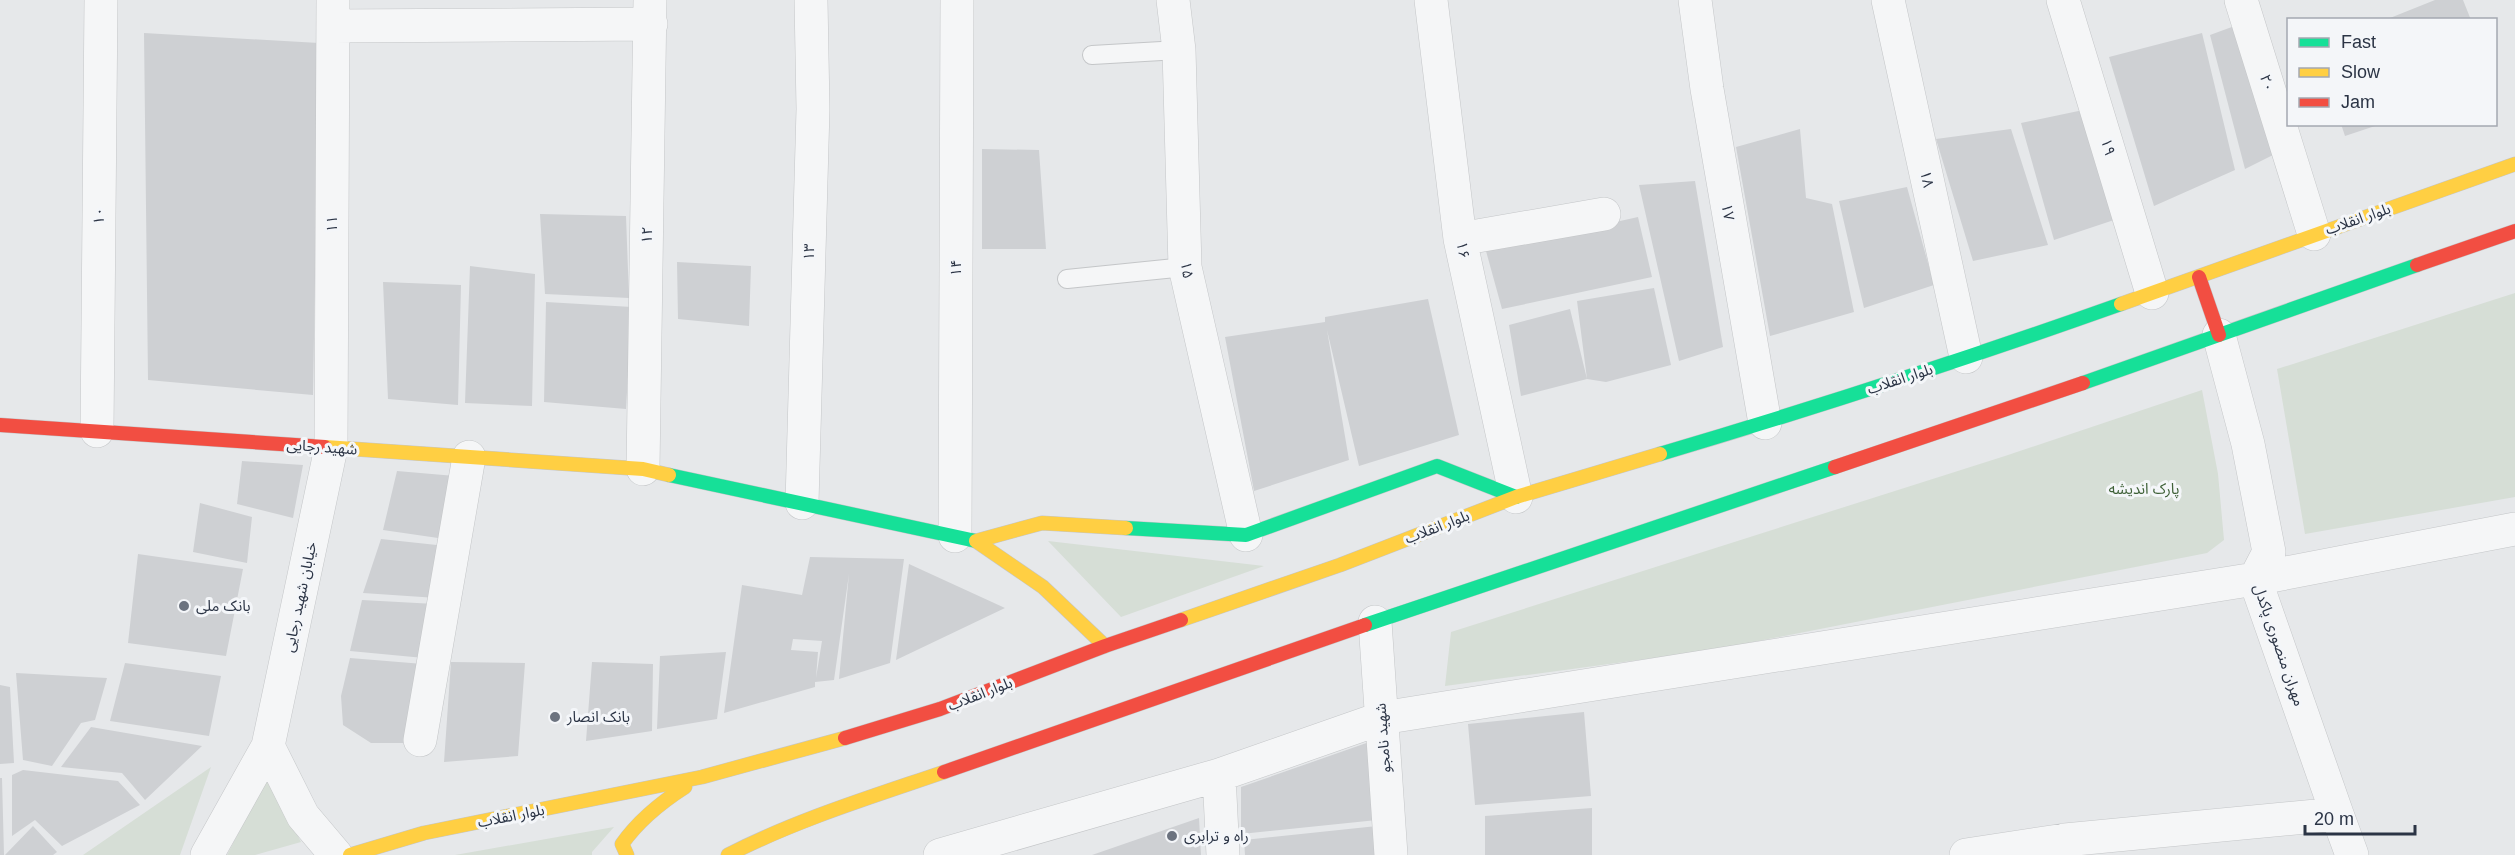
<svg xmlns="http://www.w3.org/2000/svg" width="2515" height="855" viewBox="0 0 2515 855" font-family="Helvetica,'Noto Sans Arabic',sans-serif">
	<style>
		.green { fill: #d6ded6 }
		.building { fill: #ced0d3; fill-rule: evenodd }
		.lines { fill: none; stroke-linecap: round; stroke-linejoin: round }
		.lane-casing { stroke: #c4c6c8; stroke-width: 20 }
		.street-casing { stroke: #c4c6c8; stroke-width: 34 }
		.fast-casing { stroke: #c4c6c8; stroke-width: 15 }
		.slow-casing { stroke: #c4c6c8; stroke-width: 15 }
		.jam-casing { stroke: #c4c6c8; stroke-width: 15 }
		.lane { stroke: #f5f6f7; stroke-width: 18 }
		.street { stroke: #f5f6f7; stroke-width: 33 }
		.fast { stroke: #16e098; stroke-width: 14 }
		.slow { stroke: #ffcf43; stroke-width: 14 }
		.jam { stroke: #f24e42; stroke-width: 14 }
		.poi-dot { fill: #6c737f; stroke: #f4f6f9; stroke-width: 2 }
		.labels { text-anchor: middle; stroke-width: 6; stroke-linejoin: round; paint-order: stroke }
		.street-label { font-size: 15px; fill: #2b3445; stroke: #f4f6f9 }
		.park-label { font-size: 15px; fill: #3f6138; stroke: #f4f6f9 }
		.poi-label { font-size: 15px; fill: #2b3445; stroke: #f4f6f9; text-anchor: start }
	</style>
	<rect width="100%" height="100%" fill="#e6e8ea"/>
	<path class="green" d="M 2515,293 L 2515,497 L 2305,534 L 2277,369 Z
		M 2202,390 L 2218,474 L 2224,540 L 2207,553 L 1713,650 L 1445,686 L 1451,632 L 2005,456 Z
		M 1048,541 L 1264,566 L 1121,617 Z
		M 211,767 L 180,855 L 83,855 Z
		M 268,776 L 301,842 L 255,855 L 227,855 Z
		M 614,827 L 592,852 L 592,855 L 455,855 Z"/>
	<path class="building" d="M 2435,0 L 2463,0 L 2471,20 L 2385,20 Z
		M 2240,24 L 2281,151 L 2245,169 L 2210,35 Z
		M 144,33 L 319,43 L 313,395 L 148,380 Z
		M 2202,33 L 2235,170 L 2154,206 L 2109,57 Z
		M 2088,109 L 2120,218 L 2054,240 L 2021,123 Z
		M 2341,124 L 2378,124 L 2378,125 L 2345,136 Z
		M 1800,129 L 1806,198 L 1832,204 L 1854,312 L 1770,336 L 1736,147 Z
		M 2011,129 L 2048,245 L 1973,261 L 1936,139 Z
		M 982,149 L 1039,150 L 1046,249 L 982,249 Z
		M 1695,181 L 1723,347 L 1679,361 L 1639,185 Z
		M 1907,187 L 1934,285 L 1864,308 L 1839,201 Z
		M 540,214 L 626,216 L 629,298 L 545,294 Z
		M 1638,217 L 1652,277 L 1502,309 L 1486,251 Z
		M 677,262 L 751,266 L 749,326 L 678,319 Z
		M 470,266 L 535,274 L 532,406 L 465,403 Z
		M 383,282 L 461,285 L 458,405 L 388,399 Z
		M 1654,288 L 1671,365 L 1606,382 L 1587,379 L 1521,396 L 1509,325 L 1570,309 L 1587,379 L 1577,301 Z
		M 1428,299 L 1459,435 L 1359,466 L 1327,330 L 1349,460 L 1254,491 L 1225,337 L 1325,322 L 1325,317 Z
		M 546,302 L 632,307 L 626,409 L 544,402 Z
		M 242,461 L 303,465 L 293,518 L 237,504 Z
		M 397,471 L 455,476 L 445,539 L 383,530 Z
		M 200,503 L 252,517 L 247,563 L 193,552 Z
		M 381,539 L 446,546 L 437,598 L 363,593 Z
		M 138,554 L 243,569 L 226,656 L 128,643 Z
		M 810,557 L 904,559 L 890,663 L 839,679 L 849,574 L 834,680 L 815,682 L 815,687 L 724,713 L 742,585 L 802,595 ZM 793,639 L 822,641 L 816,678 L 818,652 L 791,650 Z
		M 909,564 L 1005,608 L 896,660 Z
		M 362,600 L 435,604 L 424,658 L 350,651 Z
		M 726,652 L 717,719 L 657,729 L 660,656 Z
		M 350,658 L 423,664 L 409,743 L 371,743 L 343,725 L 341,696 Z
		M 451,662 L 525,663 L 518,756 L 444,762 Z
		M 592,662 L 653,664 L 652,731 L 586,741 Z
		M 125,663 L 221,676 L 209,736 L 110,721 Z
		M 16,673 L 107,678 L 95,720 L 81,723 L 52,766 L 23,760 Z
		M 0,685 L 10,687 L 14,763 L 0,764 Z
		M 1584,712 L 1591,796 L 1475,805 L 1468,724 Z
		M 91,727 L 202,746 L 145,800 L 122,773 L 61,767 Z
		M 1375,740 L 1377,820 L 1241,834 L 1241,787 Z
		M 23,770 L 118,781 L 140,805 L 62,846 L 35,820 L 12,836 L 12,775 Z
		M 0,778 L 2,778 L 4,855 L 0,855 Z
		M 1592,808 L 1592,855 L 1485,855 L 1485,816 Z
		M 1199,818 L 1201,855 L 1092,855 Z
		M 33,826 L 57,852 L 53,855 L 5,855 Z
		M 1377,826 L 1379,855 L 1245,855 L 1244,840 Z"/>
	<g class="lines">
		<g class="lane-casing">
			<path id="lane" d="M 1092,55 L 1179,50
				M 1067,279 L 1185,267"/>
		</g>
		<g class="street-casing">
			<path id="street" d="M 1173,0 L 1179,50 L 1185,267 L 1246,535
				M 1431,0 L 1460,239 L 1516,497
				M 1695,0 L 1707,89 L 1765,423
				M 1888,0 L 1966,357
				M 2063,0 L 2152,293
				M 2241,0 L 2314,234
				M 333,26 L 651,24
				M 1460,239 L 1604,214
				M 2219,335 L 2248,444 L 2269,552 L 2255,579 L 2337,814
				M 97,431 L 101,0
				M 643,469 L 650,0
				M 802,503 L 813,109 L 811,0
				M 955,536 L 957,0
				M 1375,622 L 1391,855
				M 420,740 L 469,457
				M 268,746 L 303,816 L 336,855
				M 1219,775 L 1223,855
				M 2065,840 L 2337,814 L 2352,855
				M 207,855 L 268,746 L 331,448 L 333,0
				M 940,855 L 1219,775 L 1382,718 L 2255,579 L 2515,529
				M 1966,855 L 2065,840 L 2070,855"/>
		</g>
		<g class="fast-casing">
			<path id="fast" d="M 2083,383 L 2417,265
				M 1660,454 C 1815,408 1969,358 2121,304
				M 669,475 L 976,541
				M 1126,528 L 1246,535 L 1437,466 L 1516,497
				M 1365,625 L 1835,467"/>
		</g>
		<g class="slow-casing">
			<path id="slow" d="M 2121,304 L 2515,164
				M 325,447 L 643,469 L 669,475
				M 1181,620 L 1340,565 L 1516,497 L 1660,454
				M 1105,646 L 1043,587 L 976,541 L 1042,523 L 1126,528
				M 350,855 L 424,833 L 702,777 L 845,738
				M 627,855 L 622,844 C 639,820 660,803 685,787
				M 728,855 C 796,820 871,797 944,772"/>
		</g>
		<g class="jam-casing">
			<path id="jam" d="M 2417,265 L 2515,231
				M 2199,277 L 2219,335
				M 0,425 L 325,447
				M 1835,467 L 2083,383
				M 845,738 L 940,709 L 1105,646 L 1181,620
				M 944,772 L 1365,625"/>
		</g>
		<use href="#lane" class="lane"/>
		<use href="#street" class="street"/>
		<use href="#fast" class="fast"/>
		<use href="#slow" class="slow"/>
		<use href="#jam" class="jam"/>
	</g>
	<g class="poi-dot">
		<circle cx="184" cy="606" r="6"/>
		<circle cx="555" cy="717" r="6"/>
		<circle cx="1172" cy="836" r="6"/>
	</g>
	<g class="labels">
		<g class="street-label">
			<text transform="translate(2267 83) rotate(73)" y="5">۲۰</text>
			<text transform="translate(2108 147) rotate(73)" y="5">۱۹</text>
			<text transform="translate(1927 179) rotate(78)" y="5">۱۸</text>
			<text transform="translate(1728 212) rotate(80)" y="5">۱۷</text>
			<text transform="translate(99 216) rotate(-89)" y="5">۱۰</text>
			<text transform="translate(2358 219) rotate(-19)" y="5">بلوار انقلاب</text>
			<text transform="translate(332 224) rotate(-90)" y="5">۱۱</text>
			<text transform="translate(647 235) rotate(-89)" y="5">۱۲</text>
			<text transform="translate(1463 250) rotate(79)" y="5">۱۶</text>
			<text transform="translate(809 252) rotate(-88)" y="5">۱۳</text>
			<text transform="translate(956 268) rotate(-90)" y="5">۱۴</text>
			<text transform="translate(1187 270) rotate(81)" y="5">۱۵</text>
			<text transform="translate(1900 379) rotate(-18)" y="5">بلوار انقلاب</text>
			<text transform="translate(322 447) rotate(4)" y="5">شهید رجایی</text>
			<text transform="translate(1437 527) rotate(-21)" y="5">بلوار انقلاب</text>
			<text transform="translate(300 597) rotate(-78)" y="5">خیابان شهید رجایی</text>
			<text transform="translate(2279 645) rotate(71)" y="5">مهران منصوری پاکدل</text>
			<text transform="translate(980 694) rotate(-21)" y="5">بلوار انقلاب</text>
			<text transform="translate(1383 738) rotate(-94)" y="5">شهید نامجو</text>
			<text transform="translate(511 816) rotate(-11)" y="5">بلوار انقلاب</text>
		</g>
		<g class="park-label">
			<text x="2144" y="494">پارک اندیشه</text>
		</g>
		<g class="poi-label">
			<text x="196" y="611">بانک ملی</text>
			<text x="567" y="722">بانک انصار</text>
			<text x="1184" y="841">راه و ترابری</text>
		</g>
	</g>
	<rect x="2287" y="18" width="210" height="108" fill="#f4f6f9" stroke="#a4a8b1" stroke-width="1.5"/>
	<rect x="2299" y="38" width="30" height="9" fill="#16e098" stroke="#a4a8b1" stroke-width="1.5"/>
	<text x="2341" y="48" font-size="18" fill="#2b3445">Fast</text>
	<rect x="2299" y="68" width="30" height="9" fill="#ffcf43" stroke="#a4a8b1" stroke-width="1.5"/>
	<text x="2341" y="78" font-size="18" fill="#2b3445">Slow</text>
	<rect x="2299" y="98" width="30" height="9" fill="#f24e42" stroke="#a4a8b1" stroke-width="1.5"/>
	<text x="2341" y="108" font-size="18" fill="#2b3445">Jam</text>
	<path d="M2305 825v9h110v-9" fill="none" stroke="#2b3445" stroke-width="3"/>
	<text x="2314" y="825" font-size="18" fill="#2b3445" stroke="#f4f6f9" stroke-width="4.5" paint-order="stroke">20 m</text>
</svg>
